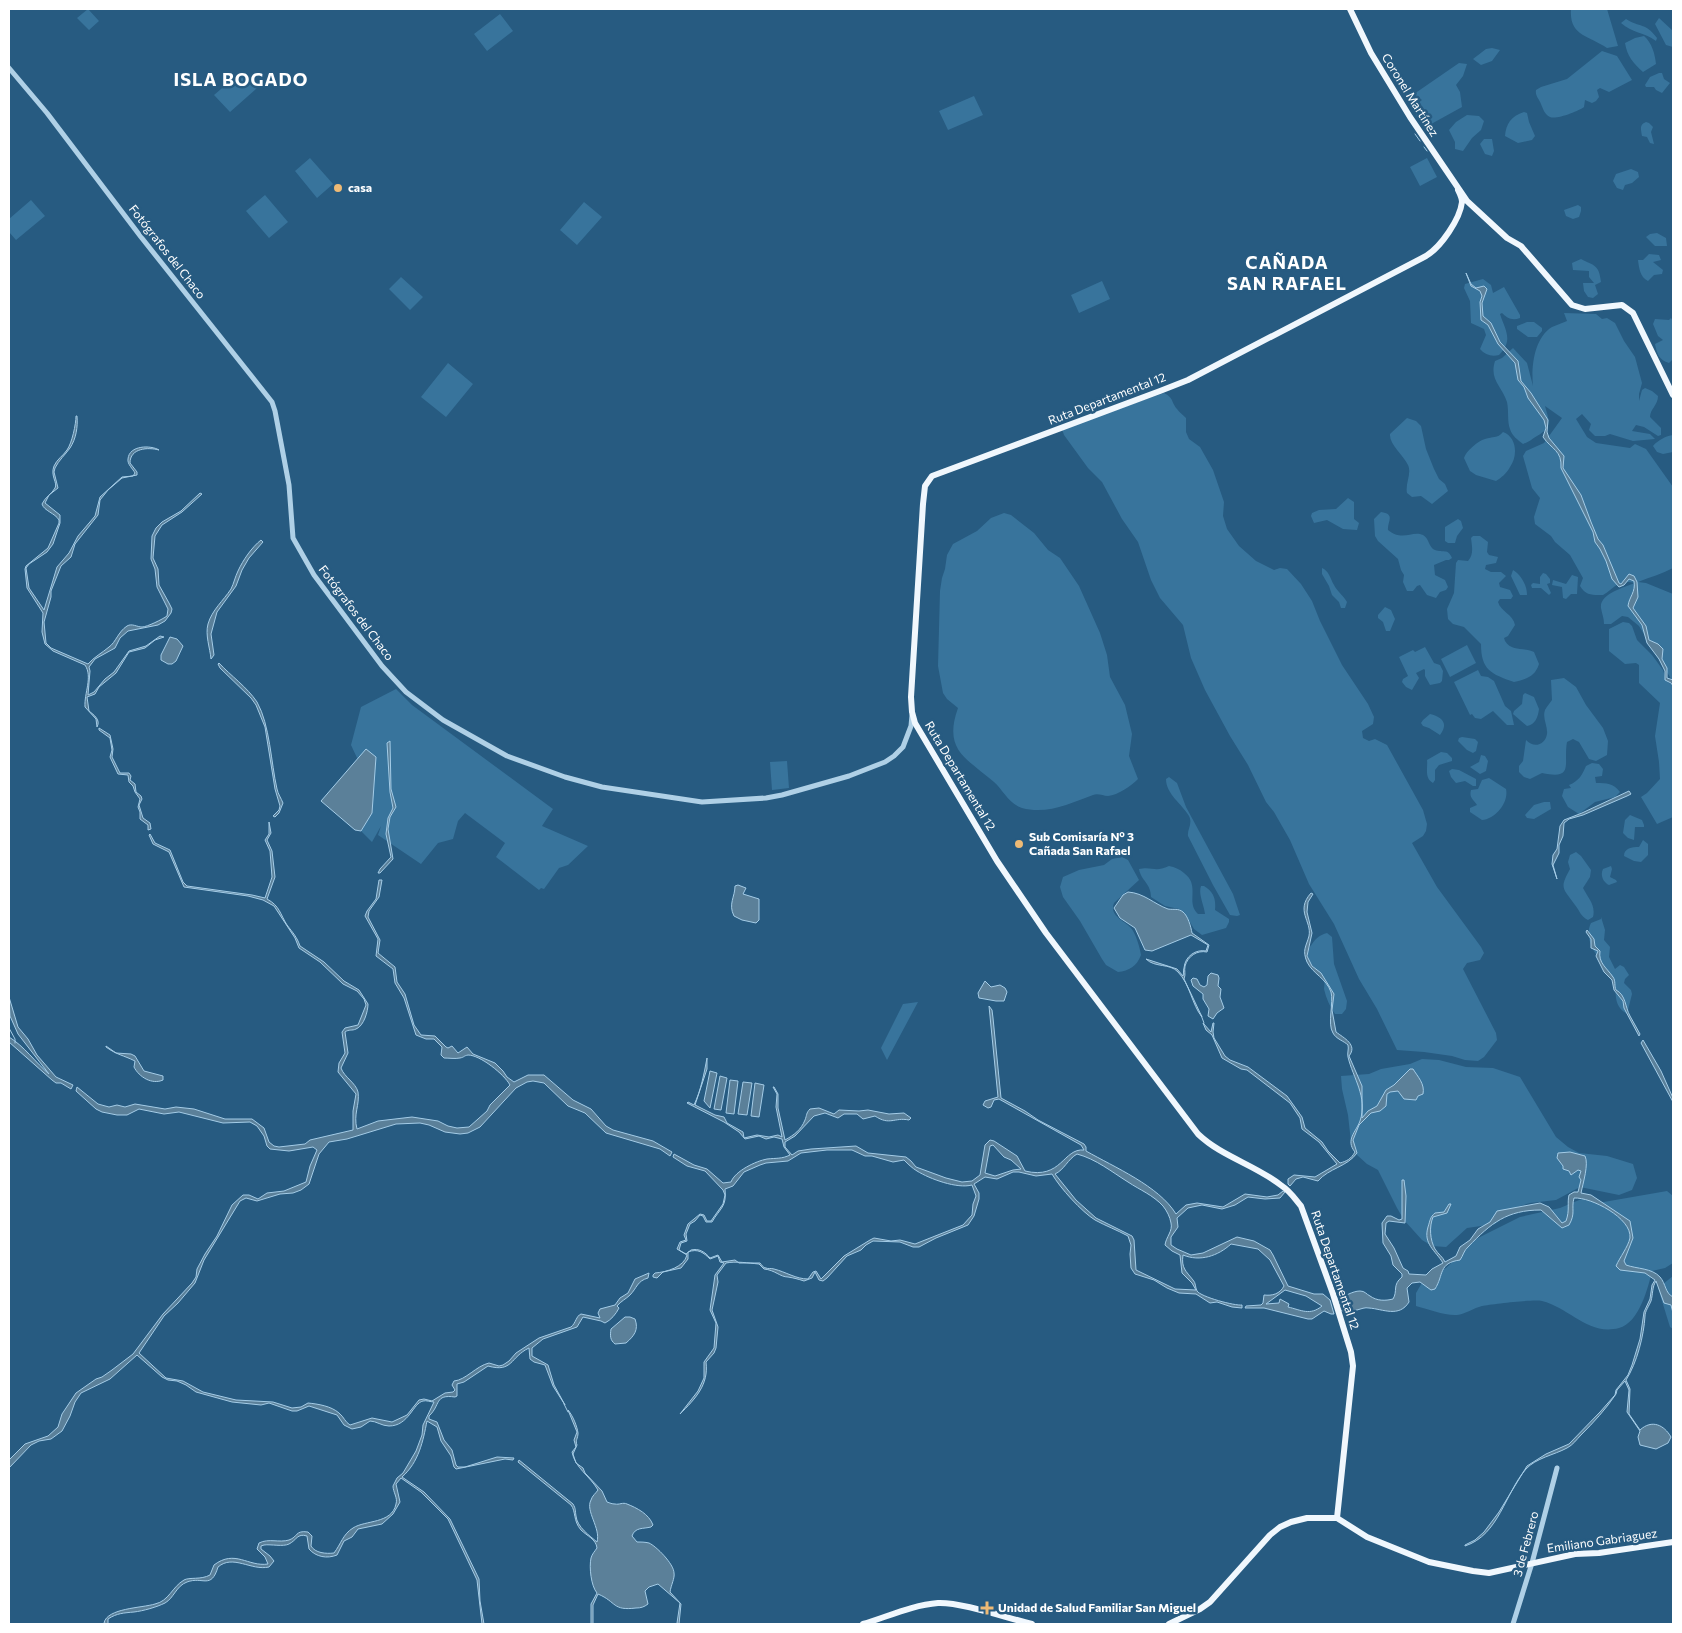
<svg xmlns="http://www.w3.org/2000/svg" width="1682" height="1633" viewBox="0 0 1682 1633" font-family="Commissioner,sans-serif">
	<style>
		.green { fill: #38749c }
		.water { fill: #5b8099; stroke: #a4cce7; fill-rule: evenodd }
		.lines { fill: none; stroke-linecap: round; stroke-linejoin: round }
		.stream { stroke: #a4cce7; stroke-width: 1 }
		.minor { stroke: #afd0e6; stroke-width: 5 }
		.major { stroke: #f0f7fd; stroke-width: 6 }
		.poi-dot { fill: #eeba75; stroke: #275b81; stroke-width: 2 }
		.labels { text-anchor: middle; stroke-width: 5; stroke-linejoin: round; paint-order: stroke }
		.street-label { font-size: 12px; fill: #fff; stroke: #275b81 }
		.poi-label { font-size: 12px; font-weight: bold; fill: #fff; stroke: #275b81; text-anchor: start }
		.district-label { font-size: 18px; font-weight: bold; letter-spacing: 1px; fill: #fff; stroke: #275b81 }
	</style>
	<rect width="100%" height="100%" fill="#275b81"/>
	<path class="green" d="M 88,9 L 99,21 L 89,30 L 77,18 Z
		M 1571,9 L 1607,9 L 1618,46 L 1607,48 C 1588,35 1569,36 1571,9 Z
		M 500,14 L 513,31 L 487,51 L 474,34 Z
		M 1659,18 L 1673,31 L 1673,47 L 1666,45 L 1655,24 Z
		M 1626,19 C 1640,28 1645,22 1657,38 L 1656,41 C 1644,32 1632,33 1621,23 Z
		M 1644,36 C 1652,43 1655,54 1656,64 L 1643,72 C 1633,63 1627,56 1625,43 L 1635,38 Z
		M 1492,48 L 1500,50 L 1492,61 L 1481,65 L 1473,59 L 1486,49 Z
		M 1602,51 L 1617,56 L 1632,80 L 1609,92 L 1600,88 L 1597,90 L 1599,97 L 1596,101 L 1592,103 L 1585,100 L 1584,107 C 1579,111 1556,120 1550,117 C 1545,115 1543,109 1541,104 C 1539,99 1535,96 1536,90 L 1541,87 L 1567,79 Z
		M 1459,63 L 1467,64 L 1463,76 L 1456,85 L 1460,92 L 1462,107 L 1433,123 L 1430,127 C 1417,124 1409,109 1422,100 L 1414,94 Z
		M 242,71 L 257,88 L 230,112 L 214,95 Z
		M 1659,73 L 1662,73 L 1664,79 L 1670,83 L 1662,93 L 1656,90 L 1654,87 L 1646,87 L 1645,85 L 1650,77 Z
		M 974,96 L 983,115 L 948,130 L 939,111 Z
		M 1524,112 L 1527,113 L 1529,122 L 1535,136 L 1532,140 L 1518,143 L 1505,136 C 1506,124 1511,116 1524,112 Z
		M 1467,115 L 1479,116 L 1484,121 L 1481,130 L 1472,138 L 1463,151 L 1455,149 L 1455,142 L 1449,130 L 1456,122 Z
		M 1646,122 L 1649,123 L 1653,127 L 1651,132 L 1654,144 L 1650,143 L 1647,137 L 1642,136 C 1641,129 1639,125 1646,122 Z
		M 1484,139 L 1492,139 L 1494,151 L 1492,156 L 1485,154 L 1480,144 Z
		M 310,158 L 333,184 L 317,198 L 295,171 Z
		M 1427,158 L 1437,177 L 1420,186 L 1410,167 Z
		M 1631,169 L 1638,172 L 1639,177 L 1632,183 L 1625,185 L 1623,190 L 1617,188 L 1613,181 L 1616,174 Z
		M 265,195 L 288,222 L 269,238 L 246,211 Z
		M 31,200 L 45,216 L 16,240 L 9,232 L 9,219 Z
		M 584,202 L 602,217 L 577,245 L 560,230 Z
		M 1578,205 L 1581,207 L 1581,211 L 1579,217 L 1573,219 L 1566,216 L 1564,210 Z
		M 1657,233 L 1666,238 L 1667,246 L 1655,246 L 1646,237 L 1650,234 Z
		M 1649,254 L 1659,255 L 1661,260 L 1653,262 L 1663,270 L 1662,274 L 1654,275 L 1648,281 C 1640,277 1639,268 1638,260 L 1643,260 Z
		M 1581,259 C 1594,266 1599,264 1601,282 L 1595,285 L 1598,294 L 1593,298 L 1588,297 L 1584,291 L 1583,283 L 1594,283 L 1589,277 L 1589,271 L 1573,270 L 1572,263 Z
		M 401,277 L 423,297 L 410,310 L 389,289 Z
		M 1483,279 L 1491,285 L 1493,293 L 1504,287 L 1520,315 L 1520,318 C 1512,321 1507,318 1502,313 L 1500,314 C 1505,330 1514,340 1499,355 C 1492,357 1485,355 1480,349 L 1486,335 L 1484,329 L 1471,323 L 1470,301 L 1464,288 L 1465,284 Z
		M 1102,281 L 1110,299 L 1079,313 L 1071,295 Z
		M 1564,313 L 1596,314 L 1602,319 L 1607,318 L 1615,323 L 1624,341 L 1635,357 L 1642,383 L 1639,394 L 1639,401 L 1642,390 L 1645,388 L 1652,391 L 1658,396 C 1658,405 1650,409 1650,417 L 1661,428 L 1661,435 L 1658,436 L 1644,427 L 1636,425 L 1632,431 L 1650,434 L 1655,439 L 1633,441 L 1610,434 L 1605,436 L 1595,436 L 1589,430 L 1591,424 L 1582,414 L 1576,419 L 1587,437 L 1596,443 L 1630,448 L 1635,444 L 1646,449 L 1673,487 L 1673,568 C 1662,574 1650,577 1638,582 L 1646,583 L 1673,594 L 1673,682 L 1639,626 L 1628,617 L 1622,616 L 1611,624 L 1604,624 C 1604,618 1602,614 1601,608 C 1599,594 1625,587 1635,583 C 1618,579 1616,587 1603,595 C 1593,595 1586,596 1580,586 L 1583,578 L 1570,555 L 1555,542 L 1551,536 L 1535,524 L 1534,517 L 1540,498 L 1532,488 L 1523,456 L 1526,451 L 1544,443 L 1562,418 L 1545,406 C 1549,421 1553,427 1537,436 C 1532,439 1529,442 1523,444 C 1518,440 1512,436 1510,429 C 1507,421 1509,411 1507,402 C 1502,386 1489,380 1495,361 L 1502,358 L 1513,348 L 1527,363 L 1533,386 C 1531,367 1534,338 1552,327 C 1557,325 1562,323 1567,321 Z
		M 1671,318 L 1673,321 L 1673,359 L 1669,363 C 1659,360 1657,354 1655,344 L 1663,340 L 1658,336 L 1653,324 L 1655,319 L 1669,320 Z
		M 1527,322 L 1534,322 L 1542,328 L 1542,331 L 1537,337 L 1528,337 L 1517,329 L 1517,326 Z
		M 448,363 L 473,384 L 446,417 L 421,397 Z
		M 1164,393 C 1174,398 1171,402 1177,409 C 1179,412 1183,415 1186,418 L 1186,432 L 1189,439 L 1200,447 L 1213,470 L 1224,502 L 1223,516 L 1227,529 L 1239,546 L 1256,561 L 1274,570 L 1280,568 L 1287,569 L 1301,584 L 1312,601 L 1320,621 L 1342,665 L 1368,704 L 1374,717 L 1373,724 L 1362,731 L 1363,738 L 1369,741 L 1375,739 L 1387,745 L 1423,810 L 1427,824 L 1426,831 L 1423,836 L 1412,843 L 1437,887 L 1481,947 L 1484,953 L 1480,960 L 1467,963 L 1463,969 L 1496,1033 L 1497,1040 L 1484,1057 L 1478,1061 L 1465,1060 L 1452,1056 L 1424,1052 L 1397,1050 L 1377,1009 L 1359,979 L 1334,924 L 1309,884 L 1290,840 L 1274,812 L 1266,802 L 1248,765 L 1230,736 L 1205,690 L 1191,658 L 1183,625 L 1160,598 L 1151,580 L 1138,542 L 1122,519 L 1102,482 L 1088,468 L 1064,435 L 1062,429 Z
		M 1407,418 L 1416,421 L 1421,426 L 1426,449 L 1434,469 L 1439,479 L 1445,484 L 1448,491 L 1432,504 L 1421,496 L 1412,497 L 1407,493 C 1405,483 1412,474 1408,465 C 1403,455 1389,444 1390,434 Z
		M 1503,432 C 1517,437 1518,456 1510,467 C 1507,473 1501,478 1496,481 L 1476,475 L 1470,471 L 1464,458 C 1466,451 1478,441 1485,439 C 1493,436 1497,439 1503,432 Z
		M 1673,435 L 1673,452 L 1663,454 L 1657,452 L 1653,446 C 1658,440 1666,436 1673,435 Z
		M 1348,498 L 1354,502 L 1354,519 L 1359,523 L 1357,530 L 1343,529 L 1327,520 L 1314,523 L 1311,516 L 1312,513 L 1319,510 L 1336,509 Z
		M 1381,512 C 1396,514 1387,522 1388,530 C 1403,542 1412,530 1423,535 C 1429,538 1429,548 1435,550 C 1443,553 1448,548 1452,558 L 1449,560 L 1446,560 L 1434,565 L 1435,575 L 1445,580 L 1448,587 L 1446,590 L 1440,592 L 1436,598 L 1427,595 L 1420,585 L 1417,586 L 1413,591 L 1407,591 L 1403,582 L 1404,575 L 1401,570 L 1398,559 L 1378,541 L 1375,536 L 1374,519 Z
		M 1004,513 L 1011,515 L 1034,533 L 1048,550 L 1060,558 L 1079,586 L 1100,633 L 1107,655 L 1110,677 L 1125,705 L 1132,734 L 1129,756 L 1138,779 C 1131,786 1118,795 1108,796 C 1103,796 1098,793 1093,795 C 1071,803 1047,815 1022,808 C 1009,804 1003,790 994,782 C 966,758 943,750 958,708 L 947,699 L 943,693 L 938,666 L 940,591 L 942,578 L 945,569 L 947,555 L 953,544 L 977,531 L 991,518 Z
		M 1458,519 L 1461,521 L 1463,528 L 1457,536 L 1455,543 L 1448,543 L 1445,541 L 1445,527 Z
		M 1473,536 L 1480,536 L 1488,542 L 1487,552 L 1489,555 L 1498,557 L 1496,563 L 1486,565 L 1485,569 L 1491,572 L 1501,572 L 1506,576 L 1499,583 L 1500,587 L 1510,590 L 1513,596 L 1511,599 L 1500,599 L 1498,602 C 1501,612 1513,614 1515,625 L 1508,636 L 1504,638 L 1505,641 C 1512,652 1523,647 1534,652 L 1539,664 C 1535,677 1526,679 1514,682 C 1491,674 1481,670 1481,644 L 1464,627 L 1453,624 L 1448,619 L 1447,609 L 1454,593 L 1456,563 L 1458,560 L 1468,561 C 1474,555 1472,546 1471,538 Z
		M 1322,568 C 1329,571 1330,578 1334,585 C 1337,591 1343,595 1347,602 L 1345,608 L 1341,608 L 1339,602 L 1332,595 L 1329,586 L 1322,574 Z
		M 1513,570 C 1521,575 1527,585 1527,595 L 1520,595 L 1511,576 Z
		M 1543,573 L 1546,574 L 1550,579 L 1550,583 L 1547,584 L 1551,593 L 1549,595 L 1541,588 L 1532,588 L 1531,585 L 1533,583 L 1540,584 L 1540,577 Z
		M 1572,575 L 1578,577 L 1577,594 L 1571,594 L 1566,599 L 1563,598 L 1562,587 L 1552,585 L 1553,580 L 1566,584 Z
		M 1385,607 L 1391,610 L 1395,619 L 1390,631 L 1386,631 L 1383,622 L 1378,618 L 1378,615 Z
		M 1623,622 L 1629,623 L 1632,626 L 1637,640 L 1652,655 L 1663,670 L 1666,680 L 1673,686 L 1673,817 L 1657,824 L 1641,797 L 1647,793 L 1660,779 L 1659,762 L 1655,736 L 1660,703 L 1639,683 L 1639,665 L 1636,663 L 1625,664 L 1609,651 L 1609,629 Z
		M 1467,645 L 1476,663 L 1450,677 L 1441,659 Z
		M 1425,647 L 1434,663 L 1440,665 L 1443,671 L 1442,681 L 1440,683 L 1430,685 L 1425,676 L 1425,670 L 1424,669 L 1416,673 L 1419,678 L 1412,690 L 1406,687 L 1402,682 L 1403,679 L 1408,676 L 1399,657 L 1413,650 L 1415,652 Z
		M 1478,670 L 1481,676 L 1488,677 L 1494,681 L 1505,706 L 1511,711 L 1514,725 L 1507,725 L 1493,711 L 1481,719 L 1475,718 L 1472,714 L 1470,715 L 1454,682 Z
		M 1564,678 L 1576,687 L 1586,705 L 1603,728 L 1608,741 L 1607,755 L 1596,761 L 1589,759 L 1579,742 L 1573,739 L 1567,742 C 1563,764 1575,780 1542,773 L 1530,779 L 1524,777 L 1519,772 L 1519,766 L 1523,761 L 1526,740 C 1533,748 1545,746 1547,734 C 1548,726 1542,718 1545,710 C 1547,706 1550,703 1552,700 L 1551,680 Z
		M 396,689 L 412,705 L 553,809 L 542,826 L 588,846 L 568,865 L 559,868 L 544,889 L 541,888 L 539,890 L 496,857 L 505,843 L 465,813 L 458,821 L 453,839 L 438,843 L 421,864 L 378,835 L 381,826 L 372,842 L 361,831 L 372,813 L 373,792 L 351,745 L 361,707 Z
		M 1525,693 L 1534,697 L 1539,709 C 1538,717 1535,725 1527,726 L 1513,714 L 1514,711 L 1522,704 L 1523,695 Z
		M 1430,714 C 1442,717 1449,723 1440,735 L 1429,728 L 1423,726 L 1421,723 L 1423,720 Z
		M 1462,737 L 1475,739 L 1478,742 L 1476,751 L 1473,753 L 1467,750 L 1458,741 L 1459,738 Z
		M 1441,752 L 1447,753 L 1452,758 L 1452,761 L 1439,765 L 1435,770 L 1435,780 L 1433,783 C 1424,778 1428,768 1427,760 Z
		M 1481,755 L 1485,756 L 1488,761 L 1486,771 L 1480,774 L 1470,767 L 1479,762 Z
		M 787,761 L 789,788 L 772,790 L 770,762 Z
		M 1592,763 L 1599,764 L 1603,769 L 1602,776 L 1595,777 L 1596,783 C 1607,783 1613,783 1620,792 L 1615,797 L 1595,802 L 1579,814 L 1568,807 L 1562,796 L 1564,789 L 1571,788 L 1569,785 C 1579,781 1582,775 1586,766 Z
		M 1452,769 L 1459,770 L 1476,779 L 1476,786 L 1473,786 L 1465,781 L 1456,783 L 1451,777 L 1449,771 Z
		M 1169,777 L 1177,783 L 1186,807 L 1233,894 L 1240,915 L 1237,916 L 1230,915 L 1213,885 L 1188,836 C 1187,829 1193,824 1189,816 C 1182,804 1166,794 1166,779 Z
		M 1489,778 L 1506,789 C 1509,803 1495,819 1482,820 L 1470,812 L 1470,808 L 1477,805 C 1473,799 1469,798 1471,790 L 1478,789 L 1482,780 Z
		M 1544,802 L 1550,802 L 1551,809 L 1534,819 L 1527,818 L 1525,815 L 1534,805 Z
		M 1630,815 L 1642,820 L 1644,825 L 1644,827 L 1635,827 L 1634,840 L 1628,838 L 1623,833 L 1625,820 Z
		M 1643,840 L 1648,844 L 1648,855 L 1641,862 L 1634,861 L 1624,856 C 1624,848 1632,847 1639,847 Z
		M 1576,852 L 1581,856 L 1591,870 L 1590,877 L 1583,888 C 1588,898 1596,905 1593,917 L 1588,920 C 1580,916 1580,911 1575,905 C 1563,888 1559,889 1570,869 L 1568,862 L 1570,855 Z
		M 1122,857 L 1128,860 L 1139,880 L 1114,903 C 1109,916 1124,920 1131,928 C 1136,934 1140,948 1141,955 C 1137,966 1129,971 1118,972 L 1106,965 L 1102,959 L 1080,921 L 1063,897 L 1060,887 L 1063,877 L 1079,870 L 1104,865 L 1112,859 Z
		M 1169,866 C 1175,867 1179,869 1184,873 C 1201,886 1185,902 1198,914 L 1205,914 C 1204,905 1198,894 1201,886 L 1204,886 C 1214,892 1216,899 1215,910 L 1229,919 L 1229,922 L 1226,928 L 1202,935 L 1194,929 L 1187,917 L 1179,909 L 1165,906 L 1151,897 C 1151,883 1141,881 1139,869 C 1153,866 1154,873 1169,866 Z
		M 1611,866 L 1612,869 L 1610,877 L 1616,880 L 1617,882 L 1609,885 C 1603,882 1600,875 1603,869 Z
		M 1601,917 L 1605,930 L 1604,940 L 1610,947 L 1609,957 L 1615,969 L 1620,965 L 1624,967 L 1629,975 L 1625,979 L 1624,983 L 1631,990 L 1632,994 L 1627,1014 C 1611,1004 1619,993 1612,979 C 1604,962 1581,943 1591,923 L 1601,919 Z
		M 1327,933 L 1332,937 L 1334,964 L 1347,1001 L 1346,1009 L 1342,1014 L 1335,1014 C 1330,1007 1326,998 1324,989 C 1324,987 1325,984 1324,982 C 1319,968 1299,960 1312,944 C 1316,938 1320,935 1327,933 Z
		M 918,1002 L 887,1060 L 881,1048 L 903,1004 Z
		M 1422,1059 L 1439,1060 L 1466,1067 L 1493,1068 L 1520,1077 L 1556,1137 L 1568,1147 L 1579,1153 L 1607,1156 L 1633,1164 L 1637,1178 L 1632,1190 L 1619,1195 L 1580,1187 L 1556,1200 L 1530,1203 L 1517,1207 L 1495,1224 L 1467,1228 L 1446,1247 L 1432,1246 L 1422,1240 L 1404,1220 L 1397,1208 L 1378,1170 L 1367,1164 L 1357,1155 L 1351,1142 L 1348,1115 L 1342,1089 L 1341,1076 L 1369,1074 L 1381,1069 L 1410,1064 Z
		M 1667,1191 L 1673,1196 L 1673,1263 L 1665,1268 L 1652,1271 C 1648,1288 1639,1323 1619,1328 C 1588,1336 1570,1308 1542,1301 C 1534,1299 1492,1304 1482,1306 C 1474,1308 1465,1314 1457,1315 C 1446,1316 1427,1309 1416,1306 L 1416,1293 L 1423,1281 L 1434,1273 L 1446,1268 L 1476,1239 L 1520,1217 L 1560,1208 L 1584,1198 L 1598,1203 Z
		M 1673,1276 L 1673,1329 L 1670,1327 L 1658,1288 Z"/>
	<path class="water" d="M 1466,273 L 1471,284 L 1476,288 L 1484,286 L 1487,289 L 1482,303 L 1483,316 L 1491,323 L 1500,342 L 1518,361 L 1521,381 L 1531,393 L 1548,420 L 1547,432 L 1549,438 L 1564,456 L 1563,468 L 1581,495 L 1591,522 L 1598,539 L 1603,545 L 1619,583 L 1621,584 L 1629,574 L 1634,576 L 1637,582 L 1638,597 L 1633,608 L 1646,626 L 1649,640 L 1658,644 L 1663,649 L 1662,659 L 1667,668 L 1667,678 L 1673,680 L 1673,686 L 1671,683 L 1665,680 L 1665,671 L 1659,659 L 1647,643 L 1642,625 L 1628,606 C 1629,597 1636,592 1634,581 L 1629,579 L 1624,585 L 1619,587 L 1612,579 L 1606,561 L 1600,549 L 1595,542 L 1593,532 L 1561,468 C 1562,450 1552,450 1543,437 L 1546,428 L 1544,420 L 1528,398 L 1524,387 L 1518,380 L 1515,363 L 1498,344 L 1488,325 L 1481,320 L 1480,302 L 1482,296 L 1480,291 L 1471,286 Z
		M 76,416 L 77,416 C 78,427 76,439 70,448 C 65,455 59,460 55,468 L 54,472 L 58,488 L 49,495 L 45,503 L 60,515 L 60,523 L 53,544 L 47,552 L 29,564 L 26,568 L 29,588 L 44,610 L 57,567 L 69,553 L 78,536 L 95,516 L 100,497 L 122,477 L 133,476 L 135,473 C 133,469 127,464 128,459 C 129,445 151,445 159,450 C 148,447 130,448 130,463 L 137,472 L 137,475 L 122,478 L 108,490 L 100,500 L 98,515 L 75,544 L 71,557 L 61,566 L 51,591 L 51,597 L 44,622 L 46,643 L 51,648 L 88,664 C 94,657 102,653 109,647 C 116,642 118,632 127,626 C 132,623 137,627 142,627 C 147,627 163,619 167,616 L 168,609 L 157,587 L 155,569 L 151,559 L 152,536 L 156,528 L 162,522 L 181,511 L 200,493 L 202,494 L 182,512 L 162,525 L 155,536 L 153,558 L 158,569 L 159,585 L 169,603 L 172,609 L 171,613 L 165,621 L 158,625 L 128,631 L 120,638 L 115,648 L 95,659 L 89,667 L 90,671 L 88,695 L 94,692 L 105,679 L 114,672 L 129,651 L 146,646 L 160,636 L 164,637 L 155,640 L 145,648 L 129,652 L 116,673 L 99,687 L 95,694 L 87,697 L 89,711 C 94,715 101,720 97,727 L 96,719 L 85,707 C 84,693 93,677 85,665 L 53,651 L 45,644 L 42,632 L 43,613 L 27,588 L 25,569 L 26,566 L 48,548 L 59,523 L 59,520 C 55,513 44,511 42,504 C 45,497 52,494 55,488 C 58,483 50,476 54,466 C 57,459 63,456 67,450 C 72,443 76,424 76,416 Z
		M 261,540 L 263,542 L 249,558 L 242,570 L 236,586 L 217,612 L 211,634 L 214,655 L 211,659 C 210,648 205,635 208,624 C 212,610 223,601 231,589 C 234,583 235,577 238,571 C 243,560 252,547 261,540 Z
		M 170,637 L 177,639 L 183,646 L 176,661 L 172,664 L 168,664 L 161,660 L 161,655 Z
		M 219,663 C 231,676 247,687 257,702 C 270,725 271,763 277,789 C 278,794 281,798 283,803 L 279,813 L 275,817 L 273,816 L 279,810 L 280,806 L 275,789 L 265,727 L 256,705 L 251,698 L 220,668 L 218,664 Z
		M 99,728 L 110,735 L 113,749 L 112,757 L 120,773 L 129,773 L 131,776 L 130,780 L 135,784 L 136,792 L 141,796 L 142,799 L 139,805 L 143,818 L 150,823 L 151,829 L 148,830 L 148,825 L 140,819 L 140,812 L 138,807 L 140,799 L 135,792 L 133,786 L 129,782 L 128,775 L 118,774 L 110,757 L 112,750 L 110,738 L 99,730 Z
		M 390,741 L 391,789 L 396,807 L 390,817 L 388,829 L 393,859 L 380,873 L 378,873 L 380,869 L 391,857 L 386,834 L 388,818 L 393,808 L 390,792 L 387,743 Z
		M 366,749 L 376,757 L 372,813 L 361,831 L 355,830 L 321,801 Z
		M 1629,791 L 1631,794 L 1627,796 L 1583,815 L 1569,819 L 1564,823 L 1563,836 L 1559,845 L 1559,853 L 1553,865 L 1557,879 L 1552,864 L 1553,855 L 1557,849 L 1560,826 L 1564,820 L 1582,813 Z
		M 269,822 L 271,833 L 267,840 L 272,851 L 275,877 L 267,899 C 280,906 280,914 287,925 C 293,933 297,937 300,946 L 324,962 L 344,981 L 359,990 L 368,1004 C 368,1011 364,1026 356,1029 C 352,1031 349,1029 345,1032 L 348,1053 L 341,1068 C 344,1077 356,1083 358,1092 C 360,1105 353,1114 357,1129 L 378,1121 L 412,1117 L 438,1121 L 448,1126 L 457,1128 L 469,1127 L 487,1111 L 490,1105 L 510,1085 C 504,1074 480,1055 468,1055 C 463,1056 465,1057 460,1058 C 455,1059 449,1058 444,1058 L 441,1055 L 442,1047 L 434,1039 L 426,1039 L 416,1035 L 404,998 L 395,983 L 393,969 L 376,956 L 378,939 L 365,916 L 367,911 L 376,899 L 379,880 L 382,880 L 379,897 L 369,911 L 368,917 L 380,940 L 378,953 L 395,967 L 397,982 L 405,994 L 414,1025 L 421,1035 L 435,1036 L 446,1047 L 448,1048 L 452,1046 L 458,1053 L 467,1047 L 473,1054 L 495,1063 L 503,1071 L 507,1077 L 514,1082 L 528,1075 L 544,1075 L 573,1100 L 591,1109 L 606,1126 L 613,1130 L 653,1141 L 672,1152 L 670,1156 L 660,1149 L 606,1133 L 585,1113 L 568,1106 L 544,1083 L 533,1081 L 527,1082 L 516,1088 L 480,1127 L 468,1133 L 460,1134 L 445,1132 L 429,1125 L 420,1123 L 396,1124 L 347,1139 L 329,1142 L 319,1154 L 309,1184 L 301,1190 L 293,1193 L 280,1194 L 257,1201 L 246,1198 L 240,1201 L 204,1260 L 195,1283 L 178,1303 L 164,1316 L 139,1353 L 166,1378 L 183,1381 L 203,1392 L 236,1400 L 273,1402 L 292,1408 L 301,1407 L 308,1403 C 318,1404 331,1406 339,1413 C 344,1417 345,1422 350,1425 L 372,1418 L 392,1422 L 407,1415 L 419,1400 L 424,1399 L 432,1401 L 445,1393 L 453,1392 L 455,1390 L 452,1385 L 454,1381 C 466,1380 476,1366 489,1363 L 499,1366 L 503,1365 L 509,1361 L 516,1353 L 539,1338 L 571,1327 C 576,1323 576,1316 581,1314 L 600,1318 L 598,1313 L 600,1309 L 615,1305 L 620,1298 L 628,1293 L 635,1279 L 649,1273 L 648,1278 C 637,1281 637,1288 630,1295 C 626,1299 621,1301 617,1306 L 619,1308 C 616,1314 611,1320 605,1323 L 601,1321 L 583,1317 L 577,1327 L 543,1339 L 532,1348 L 532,1356 L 548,1365 L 554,1385 L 565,1405 L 553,1386 L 545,1365 L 534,1362 L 530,1359 L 529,1348 C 510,1357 513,1373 488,1366 L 464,1382 L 457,1384 L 457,1396 L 455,1397 C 434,1394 441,1405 429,1416 L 429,1419 L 437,1422 L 444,1440 L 452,1450 L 456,1465 L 458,1467 L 465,1467 L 497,1457 L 514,1458 L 513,1460 L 505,1459 L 456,1469 L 454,1467 L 451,1456 L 441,1441 L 437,1427 L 427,1421 C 423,1441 419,1462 402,1477 L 424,1492 L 450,1519 L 479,1579 L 480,1601 L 484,1624 L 482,1624 L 477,1580 L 448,1519 L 421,1492 L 401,1478 L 396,1484 L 400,1502 L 393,1514 L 382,1524 L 358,1529 L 352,1537 L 344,1541 L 337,1555 C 327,1559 316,1557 309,1549 L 307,1536 C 297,1533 297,1540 289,1544 C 283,1547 271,1544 264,1545 L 261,1546 L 261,1549 L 270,1556 L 274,1561 L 269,1567 C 251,1571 233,1554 218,1567 C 211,1590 203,1576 187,1582 C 176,1586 174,1598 165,1603 C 157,1607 143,1611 134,1612 C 124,1613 117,1613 108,1619 L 108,1624 L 104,1623 C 107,1608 142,1608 155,1604 C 169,1601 172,1587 184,1580 C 189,1577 201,1580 210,1575 L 214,1565 C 235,1549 248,1567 268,1564 L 265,1557 L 257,1549 L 259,1543 C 269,1538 279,1543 289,1540 C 298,1537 295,1530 308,1532 L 312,1536 L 311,1546 C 315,1553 326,1554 334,1553 C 341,1544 343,1534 353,1528 C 365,1520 392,1524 396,1504 C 398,1498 393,1492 393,1486 L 397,1478 L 403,1473 L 416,1451 L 422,1435 L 423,1425 L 434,1402 C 431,1402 426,1400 423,1401 C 413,1403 409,1426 389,1426 C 382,1426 376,1421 370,1421 L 361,1427 L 352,1429 L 344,1425 L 337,1415 L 309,1406 L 297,1411 L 292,1411 L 269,1403 L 261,1405 L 232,1402 L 196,1392 L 186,1385 L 177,1381 L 168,1380 L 162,1377 L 137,1355 L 110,1379 L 81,1393 L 75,1402 L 70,1416 L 62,1431 L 51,1439 L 39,1441 L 31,1445 L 9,1468 L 9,1460 L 25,1444 L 48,1436 L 58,1427 L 62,1414 L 76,1393 L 96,1379 L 102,1377 L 112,1370 L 133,1354 L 163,1314 L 192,1283 L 196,1277 L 197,1269 L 205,1254 L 217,1236 L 232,1205 L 243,1195 L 249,1195 L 258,1199 L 267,1193 L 284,1191 L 306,1182 L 310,1166 L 317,1150 L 313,1147 L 289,1151 L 270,1149 L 267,1146 L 264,1136 L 257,1126 L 250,1122 L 223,1123 L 179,1112 L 164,1114 L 139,1109 L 127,1115 L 117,1115 L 102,1112 L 96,1109 L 76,1091 L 77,1087 L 98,1104 L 109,1107 L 117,1105 L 125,1107 L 135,1104 L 165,1109 L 176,1107 L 194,1109 L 225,1119 L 252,1119 L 264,1128 L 269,1142 L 274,1146 L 279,1147 L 305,1144 L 310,1140 L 353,1130 L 353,1111 L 356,1094 L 338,1072 L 339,1063 L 345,1053 L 342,1032 L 345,1028 L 358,1025 L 366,1005 L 364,999 L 357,991 L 343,984 L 320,962 L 299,948 L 295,938 L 274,906 L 263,900 L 248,896 L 184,887 L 169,852 L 153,844 L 149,835 L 150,834 L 155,843 L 170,850 L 183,882 L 187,886 L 252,895 L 265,898 L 272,877 L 270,851 L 265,840 L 269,834 Z
		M 738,885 L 746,888 L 743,894 L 759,899 L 759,920 L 756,923 L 742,920 L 734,916 C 728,904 735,897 735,886 Z
		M 1128,892 C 1144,893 1154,904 1168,909 C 1174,910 1178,908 1183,912 C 1188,916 1191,927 1192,933 L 1209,945 L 1207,952 C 1197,950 1188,956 1185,966 C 1184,971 1186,974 1184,979 L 1202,1017 C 1192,1005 1190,984 1178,972 C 1170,963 1155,968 1146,959 L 1177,969 L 1183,976 C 1184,973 1183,971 1184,968 C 1185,956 1196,949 1206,951 L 1208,945 L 1191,935 L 1152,951 L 1145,950 L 1135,928 L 1120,918 L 1114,908 L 1123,895 Z
		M 1311,893 L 1313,894 L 1308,902 L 1307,912 L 1312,933 L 1307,956 L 1312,966 L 1321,973 L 1334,994 L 1332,1010 L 1336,1032 C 1344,1038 1358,1045 1349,1056 L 1362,1086 L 1362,1118 L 1368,1111 L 1377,1106 L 1386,1090 L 1394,1085 L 1410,1069 L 1413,1069 C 1418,1077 1425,1084 1423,1094 L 1418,1096 L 1416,1100 L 1404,1099 L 1398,1091 L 1390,1092 L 1387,1094 L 1386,1106 L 1380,1111 L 1371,1113 L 1359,1125 L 1353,1140 L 1357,1153 C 1347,1167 1329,1168 1318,1181 L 1303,1177 L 1296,1179 L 1290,1186 L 1288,1184 L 1288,1179 L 1294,1175 L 1315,1177 L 1337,1164 L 1319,1142 L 1302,1129 L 1300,1118 L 1290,1103 L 1247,1070 L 1241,1069 L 1222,1058 L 1212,1035 L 1206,1030 L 1203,1023 L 1211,1032 L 1213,1023 L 1214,1023 L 1213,1032 L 1214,1038 L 1225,1056 L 1230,1060 L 1248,1067 L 1287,1096 L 1302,1117 L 1305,1128 L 1322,1142 L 1328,1151 L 1340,1163 C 1347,1161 1351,1159 1355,1152 C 1345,1140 1356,1132 1360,1121 C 1368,1097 1353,1078 1348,1057 C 1347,1053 1349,1049 1348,1045 C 1344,1041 1336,1039 1333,1033 C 1327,1024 1334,1002 1331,992 C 1326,978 1313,974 1307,962 C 1302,950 1306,947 1309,936 C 1312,921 1295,911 1311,893 Z
		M 1587,930 L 1594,939 L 1595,946 L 1600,951 C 1598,963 1607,968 1613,977 C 1616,981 1614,986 1616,990 C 1626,995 1625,1007 1630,1016 C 1633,1022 1637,1028 1640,1034 L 1639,1036 L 1624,1008 L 1623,1001 L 1614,990 L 1612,980 L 1604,972 L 1596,956 L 1598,951 L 1591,948 L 1591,939 L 1586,932 Z
		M 1211,973 L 1218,975 L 1219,978 L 1218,986 L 1221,989 L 1220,997 L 1224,1008 L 1217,1013 L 1213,1019 L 1208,1016 L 1209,1009 L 1203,999 L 1203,994 L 1193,986 L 1191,980 L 1193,978 L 1197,979 L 1200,985 L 1204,987 L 1207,985 L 1208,976 Z
		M 985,981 L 991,987 L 1000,985 L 1005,988 L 1007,992 L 1004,1001 L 996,1001 L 979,998 L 978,993 Z
		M 9,997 L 18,1027 L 28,1039 L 37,1055 L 56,1077 L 73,1085 L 71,1089 L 61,1083 L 56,1083 L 52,1080 L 9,1042 L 9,1037 C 24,1046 36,1063 49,1074 L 18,1034 L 10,1016 Z
		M 989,1006 L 992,1010 L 993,1018 L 1001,1098 L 1025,1111 L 1038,1120 L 1084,1144 L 1086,1147 L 1086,1151 C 1114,1167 1159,1186 1176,1214 L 1186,1205 L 1197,1203 L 1223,1207 L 1245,1194 L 1267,1197 L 1278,1195 L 1283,1191 L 1285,1192 L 1280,1198 L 1265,1199 L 1248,1197 L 1235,1205 L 1222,1209 L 1202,1205 L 1188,1208 L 1177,1218 L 1178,1227 L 1171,1237 L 1171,1245 L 1177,1249 L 1191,1255 L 1203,1253 L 1237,1237 L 1254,1241 L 1270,1250 L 1273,1255 L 1288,1286 L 1314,1294 L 1323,1294 L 1330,1300 L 1334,1314 L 1331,1314 L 1324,1311 L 1312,1319 L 1308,1319 L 1264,1308 L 1245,1308 L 1246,1306 L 1261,1305 L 1263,1303 L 1264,1295 C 1272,1296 1280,1294 1284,1286 L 1270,1260 L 1258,1249 L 1231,1244 C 1218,1256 1200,1262 1183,1255 C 1181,1268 1186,1271 1193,1280 C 1196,1283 1195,1287 1197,1291 C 1201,1297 1235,1306 1242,1305 L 1242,1308 L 1232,1307 L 1217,1302 L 1210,1303 L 1196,1294 L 1179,1293 L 1167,1288 L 1154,1280 L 1135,1274 L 1131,1268 L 1130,1254 L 1131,1245 L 1128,1236 C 1117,1230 1106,1226 1095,1220 C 1082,1212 1060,1188 1052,1174 L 1036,1176 L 1019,1172 L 1013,1172 L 997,1179 L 985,1177 L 974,1184 L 979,1193 L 979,1199 L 974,1216 L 968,1225 L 936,1238 L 919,1247 L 913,1247 L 900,1242 L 873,1241 L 866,1245 L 861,1250 L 847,1256 L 827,1278 L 823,1281 L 819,1280 L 815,1272 L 812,1278 L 804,1281 C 798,1279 794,1278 788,1277 C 780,1277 775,1270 764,1269 L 759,1264 C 748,1263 736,1261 726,1263 L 717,1275 L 718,1282 L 712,1310 L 718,1327 L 716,1348 L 714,1353 L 706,1362 C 709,1385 695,1399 680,1414 L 698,1391 L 704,1378 L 704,1362 L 714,1348 L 716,1323 L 710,1310 L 715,1275 L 724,1263 L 720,1262 L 718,1256 L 710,1259 C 704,1253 698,1248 688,1252 L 688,1259 L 681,1268 L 663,1272 L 657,1278 L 653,1277 L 653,1275 L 655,1273 C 667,1272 684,1267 687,1255 L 677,1249 L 680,1242 L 686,1240 L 684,1235 L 688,1224 L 700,1214 L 704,1215 L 707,1221 L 711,1221 L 723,1204 L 725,1195 L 723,1190 L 705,1171 L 687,1166 L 673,1157 L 674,1154 L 694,1165 L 707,1169 L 723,1183 L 731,1182 C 735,1171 756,1161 767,1159 C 776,1158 782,1159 790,1155 L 784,1147 L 782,1139 L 774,1137 L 766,1139 L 759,1136 L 745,1139 L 739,1132 L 724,1122 L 687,1103 L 688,1102 L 694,1105 C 701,1090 704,1074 707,1058 L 707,1069 L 695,1105 L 715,1115 L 724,1117 L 727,1123 L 743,1132 L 744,1138 L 757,1135 L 769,1137 L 778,1135 L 782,1137 L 776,1107 L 777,1094 L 773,1087 L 774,1087 L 778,1094 L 778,1108 L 785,1140 C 794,1135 801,1130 805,1120 C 807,1115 806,1113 810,1109 L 819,1108 L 834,1114 L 839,1110 L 859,1111 L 868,1110 L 889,1114 L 904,1113 L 911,1118 L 909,1120 C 894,1117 890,1126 875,1116 L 863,1119 L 857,1114 L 844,1114 L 838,1118 L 825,1113 L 814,1116 L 795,1136 L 785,1142 L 785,1147 L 792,1155 L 798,1151 L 811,1149 L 856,1146 L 868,1153 L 906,1157 L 911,1161 L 916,1167 L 946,1178 L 962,1182 L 972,1181 L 980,1175 L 985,1145 L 990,1140 L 994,1141 L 1017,1156 L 1025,1171 C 1062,1180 1063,1148 1084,1150 L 1081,1145 L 999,1099 L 994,1100 L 991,1107 L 988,1108 L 983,1105 L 985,1101 L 998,1097 ZM 993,1145 L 1004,1157 L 1011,1160 L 1021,1169 L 1013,1170 L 995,1176 L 985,1173 L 990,1146 ZM 827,1150 L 852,1150 L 865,1156 L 872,1156 L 893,1162 L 904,1160 C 908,1164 912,1168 917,1171 C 930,1179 957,1189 972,1185 L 976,1196 L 973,1204 L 972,1215 L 963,1225 L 915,1244 L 900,1240 L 891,1241 L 874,1238 L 870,1240 L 844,1256 L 821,1279 L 816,1271 L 813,1272 L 808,1279 C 796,1279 786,1272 774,1269 C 771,1268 768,1269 766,1268 C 763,1268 762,1265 760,1263 L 739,1263 L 735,1260 L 722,1262 L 718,1255 L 710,1258 C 705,1252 699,1248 691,1250 L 686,1254 L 679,1250 L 681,1243 L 687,1241 L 686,1234 L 690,1224 L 695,1221 L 700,1215 L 703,1216 L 706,1222 L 712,1222 C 720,1208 727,1207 725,1189 L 733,1186 L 744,1172 L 760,1165 L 766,1163 L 788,1161 L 801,1153 ZM 1077,1154 C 1096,1159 1112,1172 1128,1182 C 1140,1190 1153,1195 1163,1206 C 1167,1211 1170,1217 1171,1223 C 1173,1231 1166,1237 1165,1245 L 1172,1251 L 1180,1255 L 1182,1273 L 1192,1283 L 1196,1290 L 1175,1289 L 1136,1270 L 1134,1240 L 1132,1236 L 1096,1218 L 1076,1200 L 1055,1174 C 1064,1170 1068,1159 1077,1154 ZM 1285,1290 L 1306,1296 L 1322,1306 C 1310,1316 1301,1310 1288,1307 L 1289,1304 L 1280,1299 L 1279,1303 L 1266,1304 Z
		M 1643,1040 L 1661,1071 L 1673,1098 L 1673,1102 L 1641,1043 Z
		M 106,1046 L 116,1053 L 131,1054 L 135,1056 L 144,1071 L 163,1076 L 163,1080 C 152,1085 139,1077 134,1067 L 135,1061 C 123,1055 117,1055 106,1047 Z
		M 710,1071 L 717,1073 L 710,1108 L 704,1101 Z
		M 720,1076 L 727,1078 L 721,1110 L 714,1109 Z
		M 730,1080 L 738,1081 L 734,1114 L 726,1113 Z
		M 743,1082 L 752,1083 L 747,1115 L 738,1114 Z
		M 755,1083 L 764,1085 L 759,1117 L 751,1116 Z
		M 1570,1152 L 1585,1156 C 1589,1164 1583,1183 1581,1193 L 1591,1195 L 1630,1221 L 1633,1238 L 1624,1261 L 1626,1265 C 1637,1269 1652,1268 1660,1277 C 1666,1284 1665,1293 1673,1297 L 1673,1313 L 1671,1305 L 1664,1303 L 1656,1281 C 1652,1287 1653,1294 1651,1301 C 1649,1306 1645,1311 1645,1316 C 1644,1335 1637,1363 1626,1380 L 1630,1389 L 1629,1414 L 1640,1430 C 1652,1419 1664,1425 1671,1437 L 1668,1443 L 1656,1449 L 1640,1445 L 1638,1437 L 1640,1431 L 1627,1412 L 1629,1390 L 1625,1381 L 1617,1390 L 1616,1394 C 1606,1409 1594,1422 1581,1435 C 1577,1439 1573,1445 1567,1448 C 1554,1455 1536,1458 1526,1469 C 1505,1493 1499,1535 1465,1546 L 1465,1545 L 1475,1540 L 1484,1532 L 1499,1512 L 1527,1466 L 1546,1454 L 1569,1444 L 1600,1412 L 1615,1395 L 1616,1390 L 1628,1375 L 1632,1365 L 1640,1339 L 1644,1312 L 1650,1299 L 1652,1285 L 1655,1280 L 1645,1273 L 1620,1270 L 1616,1266 C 1620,1257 1628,1247 1630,1238 C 1632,1218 1591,1197 1574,1198 C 1571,1209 1576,1213 1569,1225 L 1562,1228 L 1541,1210 C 1507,1210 1491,1223 1468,1247 C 1464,1250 1463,1256 1460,1260 C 1438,1263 1444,1275 1435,1289 L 1431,1290 L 1420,1282 L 1412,1283 L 1407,1288 L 1409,1302 C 1399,1318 1383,1309 1369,1308 C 1365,1307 1361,1309 1357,1310 C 1351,1311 1346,1310 1341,1311 L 1337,1298 C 1345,1297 1352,1291 1360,1291 C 1365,1291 1366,1294 1370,1296 C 1377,1301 1385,1301 1393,1299 C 1398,1291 1392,1285 1402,1277 L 1402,1274 L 1393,1265 L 1391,1256 L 1383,1243 L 1382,1223 L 1387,1216 L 1391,1216 L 1399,1220 L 1402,1219 L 1402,1180 L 1404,1180 L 1406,1196 L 1405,1223 L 1389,1221 L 1386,1223 L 1385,1234 L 1394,1248 L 1403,1268 L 1408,1271 L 1409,1274 L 1426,1275 L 1432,1269 L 1443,1263 C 1435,1250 1423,1244 1428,1227 C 1430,1221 1430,1217 1435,1213 L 1444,1212 L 1449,1204 L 1451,1204 L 1447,1213 L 1433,1217 C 1429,1227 1430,1240 1435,1249 C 1438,1254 1443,1257 1445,1262 L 1456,1256 L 1460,1247 L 1470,1240 L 1478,1229 L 1490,1222 L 1497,1211 L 1540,1203 L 1549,1207 L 1562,1223 L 1566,1221 C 1570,1210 1567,1203 1569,1195 L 1574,1192 L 1578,1192 L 1581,1180 L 1579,1177 L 1581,1171 L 1578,1170 L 1571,1175 L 1569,1171 L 1563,1169 L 1563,1166 L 1557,1158 L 1558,1153 Z
		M 625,1317 L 630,1317 L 635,1319 C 639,1330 634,1336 626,1343 L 615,1344 C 610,1340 610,1336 611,1329 Z
		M 568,1410 C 573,1416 577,1426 578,1433 C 578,1439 575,1440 577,1445 L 573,1454 L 576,1463 L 583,1468 L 585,1473 L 602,1491 L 607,1502 C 610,1503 612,1504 615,1504 C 619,1505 623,1502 627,1504 C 637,1508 649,1514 653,1525 L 651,1527 C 643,1529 635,1527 632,1536 L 637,1542 C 641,1542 645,1542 649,1543 C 656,1546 674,1564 674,1573 C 675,1578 671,1585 670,1592 L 681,1604 L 679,1624 L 677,1623 L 680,1603 L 658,1584 L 649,1587 L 645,1591 L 648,1604 C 644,1607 641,1608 636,1608 C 612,1611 617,1602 598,1594 L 593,1605 L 593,1624 L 591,1624 L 591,1604 L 597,1593 C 591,1586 589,1567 591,1558 C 592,1554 595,1551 597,1548 C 596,1539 587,1536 581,1530 C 573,1521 576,1511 571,1505 L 518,1462 L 519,1460 L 573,1504 C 576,1509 575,1510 576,1516 C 577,1527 590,1536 597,1542 C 601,1528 585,1511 591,1500 C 592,1496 596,1493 598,1490 C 590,1476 575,1468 572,1452 L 576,1447 L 574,1440 L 577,1432 Z"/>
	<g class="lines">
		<path class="stream" d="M 1415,134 L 1420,141
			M 1424,147 L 1427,151
			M 1201,1015 L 1204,1023
			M 9,1028 L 15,1039 L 15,1043
			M 564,1404 L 568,1412"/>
		<path class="minor" d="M 9,68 L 47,113 L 141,237 L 272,402 L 275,411 L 289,485 L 293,538 L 314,575 L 382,666 L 406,692 L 443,720 L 507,756 L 565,777 L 602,787 L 702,802 L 766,798 L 782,795 L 849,776 L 885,762 L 894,756 L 903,747 L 911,726 L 912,715
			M 1513,1624 L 1532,1563 L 1557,1468"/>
		<path class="major" d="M 1350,9 L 1371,53 L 1410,117 L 1467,201 L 1507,238 L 1521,246 L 1572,305 L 1585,309 L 1622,305 L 1633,313 L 1673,395
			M 1337,1518 L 1353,1366 L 1351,1352 L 1333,1294 L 1301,1206 C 1295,1199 1290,1191 1282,1186 C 1256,1165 1222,1157 1198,1134 L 1046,933 L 997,861 L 915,723 L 912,712 L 911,697 L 923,504 L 925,486 L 932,476 L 1160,391 L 1188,380 L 1426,256 C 1441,247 1460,219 1462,202 C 1462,198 1460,194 1458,190
			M 863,1624 C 887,1617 912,1605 938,1603 C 961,1602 1007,1618 1032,1624
			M 1169,1624 L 1200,1609 L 1210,1602 L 1270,1535 L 1280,1527 L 1291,1522 L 1307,1518 L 1337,1518 L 1367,1537 L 1429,1562 L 1473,1571 L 1489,1573 L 1575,1554 L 1599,1553 L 1673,1542"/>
	</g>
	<g class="poi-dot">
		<circle cx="338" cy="188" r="5"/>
		<circle cx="1019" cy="844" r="5"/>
		<path d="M984.5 1600.5h5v5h5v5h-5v5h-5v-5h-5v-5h5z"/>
	</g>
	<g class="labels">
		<g class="street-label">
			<text transform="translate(1410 95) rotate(58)" y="4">Coronel Martínez</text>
			<text transform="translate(167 252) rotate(52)" y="4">Fotógrafos del Chaco</text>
			<text transform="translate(1107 399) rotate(-21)" y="4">Ruta Departamental 12</text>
			<text transform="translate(356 613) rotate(53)" y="4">Fotógrafos del Chaco</text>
			<text transform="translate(960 776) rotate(59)" y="4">Ruta Departamental 12</text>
			<text transform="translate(1335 1270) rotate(71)" y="4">Ruta Departamental 12</text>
			<text transform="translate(1602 1541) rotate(-8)" y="4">Emiliano Gabriaguez</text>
			<text transform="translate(1526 1544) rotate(-75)" y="4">3 de Febrero</text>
		</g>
		<g class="poi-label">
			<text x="348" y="192">casa</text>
			<text x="1029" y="841">Sub Comisaría Nº 3<tspan x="1029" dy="14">Cañada San Rafael</tspan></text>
			<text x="998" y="1612">Unidad de Salud Familiar San Miguel</text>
		</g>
		<g class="district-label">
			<text x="241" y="86">ISLA BOGADO</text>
			<text x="1287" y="269">CAÑADA<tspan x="1287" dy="21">SAN RAFAEL</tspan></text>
		</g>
	</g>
	<rect width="1682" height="1633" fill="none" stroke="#ffffff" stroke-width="20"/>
</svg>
